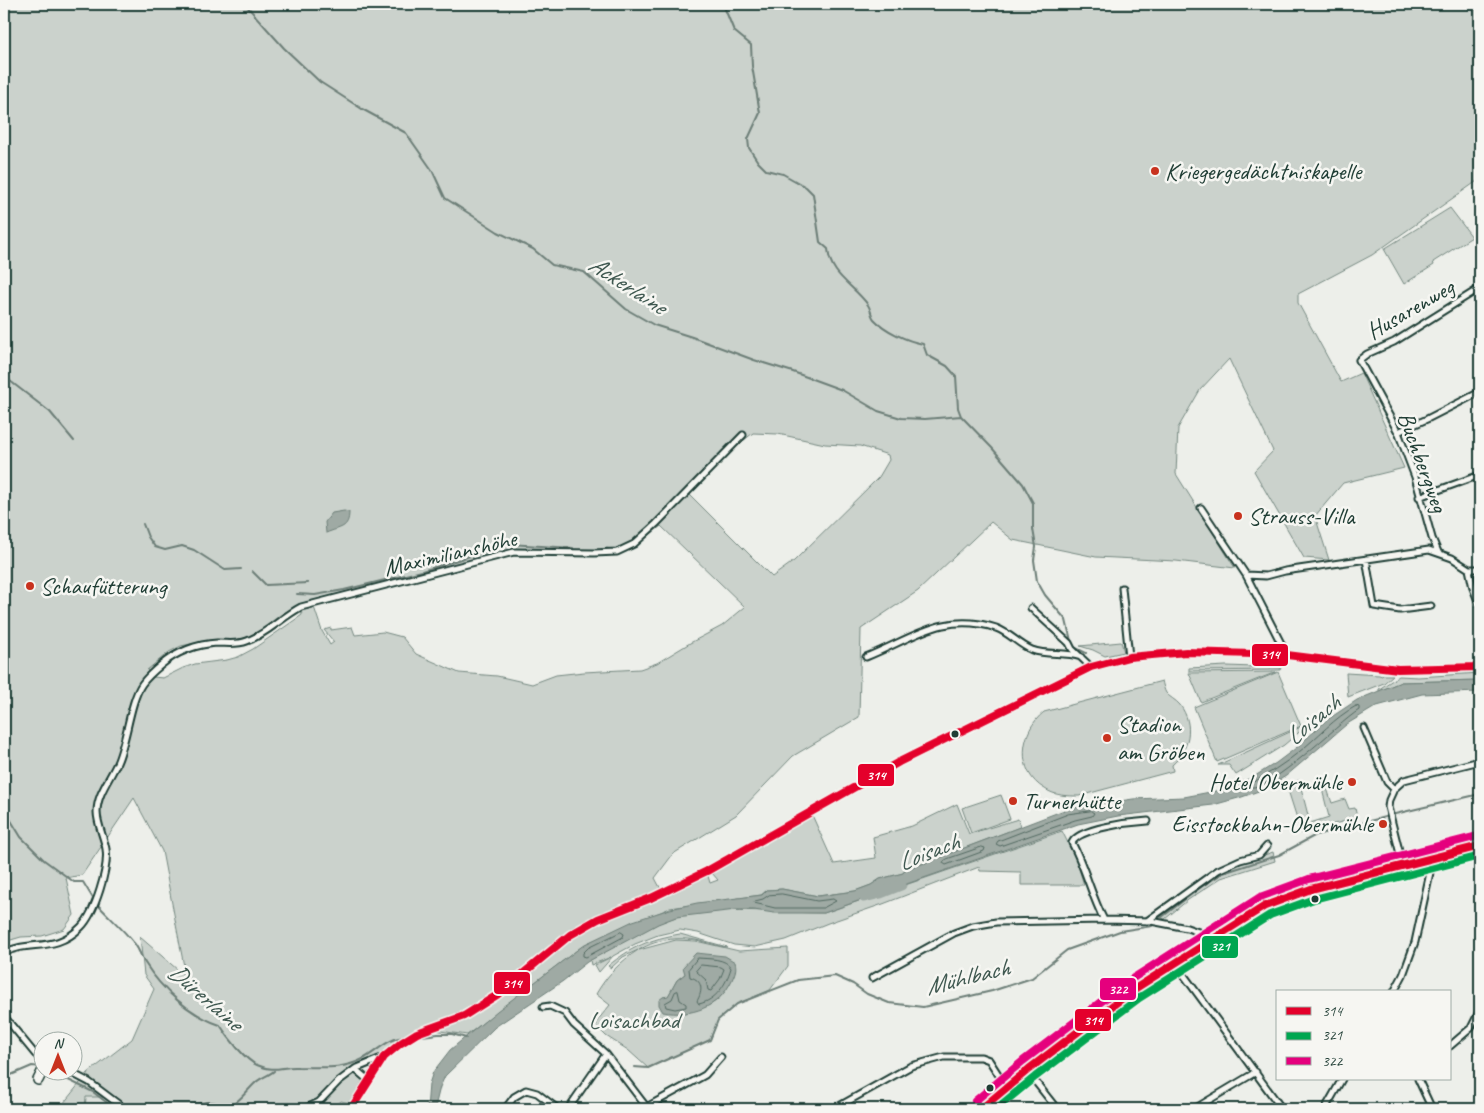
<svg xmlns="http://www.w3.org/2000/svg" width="1484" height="1113" viewBox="0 0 1484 1113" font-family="Caveat,sans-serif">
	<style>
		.built { fill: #dce0db }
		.green { fill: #cbd2cc; stroke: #758880; fill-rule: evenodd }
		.water { fill: #9faaa4; stroke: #6c7e77 }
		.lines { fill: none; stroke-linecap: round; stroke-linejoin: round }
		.shore { stroke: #526961; stroke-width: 1 }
		.stream { stroke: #6c7e77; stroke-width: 2 }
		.river { stroke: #9faaa4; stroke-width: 11 }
		.street-casing { stroke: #1f3d34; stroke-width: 9 }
		.primary-casing { stroke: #1f3d34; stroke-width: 12 }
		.street { stroke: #f6f6f2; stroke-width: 5 }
		.primary { stroke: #f6f6f2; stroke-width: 9 }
		.bus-1-casing { stroke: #f6f6f2; stroke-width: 11 }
		.bus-2-casing { stroke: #f6f6f2; stroke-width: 11 }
		.bus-3-casing { stroke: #f6f6f2; stroke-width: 11 }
		.bus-1 { stroke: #e4002b; stroke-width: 8 }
		.bus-2 { stroke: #00a651; stroke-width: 8 }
		.bus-3 { stroke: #e5007d; stroke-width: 8 }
		.poi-dot { fill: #c8321e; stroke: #f6f6f2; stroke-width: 2 }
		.bus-dot { fill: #1f3d34; stroke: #f6f6f2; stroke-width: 2 }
		.labels { text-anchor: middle; stroke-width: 5; stroke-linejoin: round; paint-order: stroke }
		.poi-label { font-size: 24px; fill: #1f3d34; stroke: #f6f6f2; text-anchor: start }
		.street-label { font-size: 24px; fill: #1f3d34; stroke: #f6f6f2 }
		.park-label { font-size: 24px; fill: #415b52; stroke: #f6f6f2 }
		.water-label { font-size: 25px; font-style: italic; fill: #3f5850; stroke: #f6f6f2 }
		.line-badge { stroke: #f6f6f2; stroke-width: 2 }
		.badge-label { font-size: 14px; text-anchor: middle; font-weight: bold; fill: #fff }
	</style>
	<rect width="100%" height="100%" fill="#edefea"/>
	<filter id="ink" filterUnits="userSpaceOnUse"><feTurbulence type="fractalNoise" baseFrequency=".02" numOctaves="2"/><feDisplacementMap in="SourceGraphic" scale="10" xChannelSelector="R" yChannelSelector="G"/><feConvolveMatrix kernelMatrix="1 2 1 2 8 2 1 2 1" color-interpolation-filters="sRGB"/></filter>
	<g filter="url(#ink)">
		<path class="built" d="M 86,1097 L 109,1097 L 125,1109 L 85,1109 Z"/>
		<path class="green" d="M 4,4 L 1480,4 L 1480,179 L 1372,255 L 1298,294 L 1298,303 L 1341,382 L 1361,373 L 1404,468 L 1343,483 L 1315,516 L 1329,560 L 1304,558 L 1254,471 L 1273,451 L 1229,359 L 1200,390 L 1178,428 L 1176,474 L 1235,568 L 1176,561 L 1096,557 L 1013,540 L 991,522 L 918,591 L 861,629 L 859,717 L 793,756 L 736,815 L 673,854 L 655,878 L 664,895 L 673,893 L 708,876 L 710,883 L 718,880 L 712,873 L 812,815 L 834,864 L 876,858 L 873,837 L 912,826 L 957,804 L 969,834 L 1018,819 L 1020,827 L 925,863 L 906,869 L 903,873 L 880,879 L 871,885 L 855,891 L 818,896 L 782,889 L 767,890 L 761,895 L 670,908 L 585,944 L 467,1035 L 427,1029 L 384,1057 L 355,1069 L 368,1080 L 354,1104 L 341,1101 L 332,1109 L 125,1109 L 109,1097 L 86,1097 L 85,1109 L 59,1109 L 88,1073 L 132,1039 L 154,989 L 144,975 L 140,937 L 186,977 L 162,851 L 134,798 L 82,875 L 66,878 L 74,915 L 64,929 L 42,936 L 21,937 L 4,942 ZM 753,433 L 778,434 L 825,444 L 860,446 L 888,455 L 889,460 L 879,477 L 794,561 L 772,577 L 689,494 L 739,444 ZM 661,526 L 745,607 L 722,626 L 690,643 L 657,663 L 640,669 L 584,672 L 556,675 L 532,684 L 497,676 L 459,673 L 416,654 L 402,637 L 383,632 L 355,635 L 352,627 L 331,630 L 331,628 L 324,630 L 334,642 L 330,645 L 322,631 L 314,607 L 301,610 L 302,615 L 253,649 L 238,657 L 227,660 L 195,664 L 183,668 L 163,678 L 153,677 L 147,670 L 169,652 L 181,646 L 205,641 L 234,640 L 249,637 L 260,631 L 280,615 L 306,602 L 436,571 L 509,550 L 587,551 L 607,548 L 624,552 L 633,548 Z
			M 1450,208 L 1472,237 L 1433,262 L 1434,265 L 1404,284 L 1384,249 Z
			M 1121,642 L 1124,652 L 1105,656 L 1093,650 L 1080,646 Z
			M 1226,666 L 1227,666 L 1281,668 L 1280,670 L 1189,671 L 1189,668 Z
			M 1276,672 L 1201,702 L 1189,673 Z
			M 1278,672 L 1301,726 L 1217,762 L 1194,707 Z
			M 1346,673 L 1379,675 L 1382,676 L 1383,675 L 1393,675 L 1384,683 L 1348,697 Z
			M 1480,673 L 1480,680 L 1401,682 L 1379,691 L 1379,689 L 1399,676 L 1418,677 Z
			M 1162,681 C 1163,684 1164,690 1166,693 C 1169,697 1176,700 1180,705 C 1195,725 1189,750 1172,765 L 1173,771 L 1079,796 C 1068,796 1055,796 1045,789 C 1015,772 1020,731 1044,712 Z
			M 1303,726 L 1304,728 L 1284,745 L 1236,775 L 1229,765 L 1218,765 Z
			M 1299,780 L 1310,823 L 1329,817 L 1320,781 L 1324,780 L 1332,803 L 1345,799 L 1349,809 L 1355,808 L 1357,818 L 1311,830 L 1302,834 L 1287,787 Z
			M 1001,795 L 1010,819 L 971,833 L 962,808 Z
			M 1062,831 L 1076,859 L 1084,885 L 1021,885 L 1021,872 L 980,871 L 979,867 L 883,904 L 828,923 L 786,940 L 755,947 L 734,945 L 698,933 L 680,930 L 658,935 L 635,944 L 613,956 L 599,972 L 595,965 L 611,957 L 591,965 L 590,960 C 617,946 647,925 676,917 C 725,905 775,913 824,913 Z
			M 1273,852 L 1275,861 L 1221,878 L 1188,900 L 1165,919 L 1156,916 L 1220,870 Z
			M 680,934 L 727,947 C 719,947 712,943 704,942 C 682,936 659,938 639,950 L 676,940 L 696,941 L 739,951 L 788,948 L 788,966 L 770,990 L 737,1004 L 718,1020 L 710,1040 L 648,1068 L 628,1050 L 606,1036 L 596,1026 L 597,1021 L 610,1005 L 596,994 C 607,975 620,962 638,950 L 623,957 L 611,968 L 608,966 C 631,947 650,939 680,934 ZM 685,974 L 734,974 C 722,1002 714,1005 686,1013 L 663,997 L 668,997 L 677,980 Z"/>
		<path class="water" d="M 344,511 L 349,512 C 349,529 340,527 326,533 L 325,522 L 332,513 Z
			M 1480,680 L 1480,692 L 1422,694 L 1377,706 L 1347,724 L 1286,776 L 1264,789 L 1242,797 L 1213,805 L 1118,816 L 1078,824 L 824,913 L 774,913 L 754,910 L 736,910 L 676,917 L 658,924 L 587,962 L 563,981 L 495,1027 L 445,1076 L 440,1087 L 436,1103 L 438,1109 L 427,1109 L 429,1084 L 433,1072 L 450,1050 L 497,1011 L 585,944 L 633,921 L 670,909 L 697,903 L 762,895 L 767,890 L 782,889 L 818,896 L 855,891 L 871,885 L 880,879 L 903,873 L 906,869 L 925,863 L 1067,809 L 1133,799 L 1184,797 L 1226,789 L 1255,776 L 1276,763 L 1296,748 L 1327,720 L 1357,700 L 1401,682 Z
			M 696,953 L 725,956 L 735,962 C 737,969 735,973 732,980 C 719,1008 691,1017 663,1012 L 659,1005 L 659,1000 L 663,997 L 668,996 L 677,980 L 685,974 L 683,967 Z"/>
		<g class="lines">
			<path class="shore" d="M 1356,706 L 1359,707 L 1359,710 C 1337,724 1271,791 1250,787 L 1250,784 C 1267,775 1284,764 1299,752 C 1318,737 1334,718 1356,706 Z
				M 1091,811 L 1094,813 L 1092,816 L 1075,820 L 1000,846 L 996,844 L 998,841 L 1068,814 Z
				M 982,847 L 985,848 L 984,851 L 946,865 L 943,863 L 944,861 L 947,859 Z
				M 782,894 L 817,901 L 833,899 L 836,901 L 823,908 L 775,908 L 754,903 L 755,901 L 763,899 L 769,895 Z
				M 621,932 L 624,934 L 623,937 L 586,957 L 583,956 L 583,953 L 588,948 Z
				M 698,958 C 709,959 726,958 731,968 C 726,985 716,1000 699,1004 L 697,1001 C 703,991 703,980 690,977 L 689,969 Z
				M 701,965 L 721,967 L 724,969 L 720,979 L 711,991 L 708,990 L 706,980 L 696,971 Z
				M 678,991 L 680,1000 L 686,1004 L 686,1007 L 675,1009 L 666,1007 L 665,1003 L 672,999 L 675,992 Z"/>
			<path class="stream" d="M 245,4 L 284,48 L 320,82 L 362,109 L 406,133 L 432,170 L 445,198 L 498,232 L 533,249 L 552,265 L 584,272 L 626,309 L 654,325 L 692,337 L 754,360 L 793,372 L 842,390 L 878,411 L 901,418 L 925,419 L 961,416
				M 723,4 L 734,31 L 751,45 L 752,66 L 760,113 L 748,139 L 749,148 L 758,162 L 766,170 L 783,174 L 806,187 L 813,194 L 820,242 L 828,249 C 830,276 854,285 868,305 C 871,309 871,316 874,319 C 885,331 907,341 923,344 L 927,355 L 947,366 L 956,376 L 958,408 L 961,416 L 992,448 L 1023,484 L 1033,503 L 1033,529 L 1036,547 L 1034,560 L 1037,581 L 1045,595 L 1066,620 L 1071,641 L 1074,647 L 1086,653
				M 4,370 L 10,381 L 50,412 L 74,441
				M 143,524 L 148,537 L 155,547 L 165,550 L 182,546 L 194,550 L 225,570 L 241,569
				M 252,571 L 266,585 L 308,583
				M 297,594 L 315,595 L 344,590 L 422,571 L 509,544 L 573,548
				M 4,809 L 21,837 L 44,860 L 74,882 L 83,882 L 94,900
				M 1395,814 L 1480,794
				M 97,904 C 109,917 123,929 134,943 C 139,949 141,957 145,963 C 162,990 190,1015 220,1025 C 227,1036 245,1060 257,1065 C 276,1073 281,1066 298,1067 C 321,1067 342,1070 363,1059 C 378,1051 388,1037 407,1037
				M 1162,917 L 1201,887 L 1223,873 L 1279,855 L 1316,835 L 1385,817
				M 414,1037 L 438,1034 L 452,1034 L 466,1038
				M 634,1067 L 648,1068 L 710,1040 L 718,1020 L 737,1004 L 798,980 L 835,976 L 853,984 L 867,994 L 889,1003 L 923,1007 L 992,991 L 1032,978 L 1067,950 L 1120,931 L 1152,926
				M 48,1070 L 93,1092 L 115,1109
				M 4,1078 L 32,1066 L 41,1067
				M 228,1108 C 239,1102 246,1092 254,1084 C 259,1078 268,1076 274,1071"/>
			<path class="river" d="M 864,897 L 881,893 L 901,885"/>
			<g class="street-casing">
				<path id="street" d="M 1398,432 L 1427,419 L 1480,392
					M 1419,497 L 1480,475
					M 1201,508 L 1246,575 L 1287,655
					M 1438,552 L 1432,538 L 1415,477 L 1398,432 L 1359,360 L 1367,354 L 1394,342 L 1480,288
					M 1366,559 L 1374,606 L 1400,610 L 1431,606
					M 1469,569 L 1473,588 L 1480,606
					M 1246,575 L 1266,576 L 1285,571 L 1429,550 L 1452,558 L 1469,569 L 1480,569
					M 1122,588 L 1129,657
					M 1031,608 L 1069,643 L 1072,649 L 1091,667
					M 866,657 C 912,639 943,611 996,628 C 1010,633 1019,645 1032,650 C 1048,656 1064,651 1081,657
					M 1364,728 L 1387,782 L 1394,789
					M 1403,866 L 1388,807 L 1389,800 L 1394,789 L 1404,780 L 1480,761
					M 1104,920 C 1091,895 1085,867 1072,843 C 1078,828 1132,822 1148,821
					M 1147,921 L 1218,870 L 1240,860 L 1259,855 L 1267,846
					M 4,953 C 30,939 54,954 81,927 C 95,913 109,868 106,849 C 104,837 97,824 97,812 C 97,794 110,779 117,763 C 127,741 130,701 142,684 C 147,677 155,670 161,665 C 176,652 197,644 217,643 C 227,643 237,645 247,641 C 267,634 282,617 301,607 L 514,552 L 594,553 L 617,552 L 634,544 L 656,524 L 743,435
					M 1175,963 L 1282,1109
					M 872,978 L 954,933 L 973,926 L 996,922 L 1104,920 L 1151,921 L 1187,928 L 1213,937
					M 1394,992 L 1403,975 L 1415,942 L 1431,868 L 1429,859
					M 543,1007 L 550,1006 L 565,1013 L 574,1025 L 606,1054 L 648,1109
					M 4,1016 L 35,1054 L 42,1058
					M 1450,1046 L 1471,1028 L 1480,1010
					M 355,1069 L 368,1080
					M 66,1070 L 89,1082 L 125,1109
					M 1027,1071 L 1057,1109
					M 1418,1079 L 1432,1109
					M 192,1109 C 204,1106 214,1104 226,1109
					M 304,1109 L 319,1102 L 339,1081 L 355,1069 L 384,1057
					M 351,1109 L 368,1080 L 384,1057 L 401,1043 L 417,1033 L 464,1016 L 497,995 L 570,935 L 598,919 L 651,898 L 707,871 L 899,762 L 1091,667 L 1129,657 L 1186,652 L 1287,655 L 1398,669 L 1480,667
					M 505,1109 L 514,1097 L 526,1090 L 537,1093 L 558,1109
					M 568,1109 L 606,1054
					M 643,1109 L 705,1075 L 721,1057
					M 834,1109 L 911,1066 L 944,1057 L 981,1057 L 989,1060 L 1007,1088
					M 1194,1109 L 1256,1072
					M 1325,1109 L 1342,1079"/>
			</g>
			<g class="primary-casing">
				<path id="primary" d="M 38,1080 L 43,1070
					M 981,1109 L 1029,1069 L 1133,990 L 1265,906 L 1290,896 L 1311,889 L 1480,846"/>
			</g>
			<use href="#street" class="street"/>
			<use href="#primary" class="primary"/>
			<g class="bus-1-casing">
				<path id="bus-1" d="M 351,1109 L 384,1057 L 401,1043 L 417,1033 L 464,1016 L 497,995 L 570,935 L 598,919 L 651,898 L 707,871 L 899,762 L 1091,667 L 1129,657 L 1186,652 L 1287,655 L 1398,669 L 1480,667
					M 981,1109 L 1029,1069 L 1133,990 L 1265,906 L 1311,889 L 1480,846"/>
			</g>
			<g class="bus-2-casing">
				<path id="bus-2" d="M 996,1109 L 1035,1077 L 1139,998 L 1270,915 L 1314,899 L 1480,856"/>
			</g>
			<g class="bus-3-casing">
				<path id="bus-3" d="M 975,1101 L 1023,1061 L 1127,982 L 1260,897 L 1309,879 L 1478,836"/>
			</g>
			<use href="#bus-1" class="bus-1"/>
			<use href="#bus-2" class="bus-2"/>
			<use href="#bus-3" class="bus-3"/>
		</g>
	</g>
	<g class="poi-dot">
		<circle cx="1155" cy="171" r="5"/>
		<circle cx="1238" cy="516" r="5"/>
		<circle cx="30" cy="586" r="5"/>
		<circle cx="1107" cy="738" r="5"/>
		<circle cx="1352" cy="782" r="5"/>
		<circle cx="1013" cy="801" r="5"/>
		<circle cx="1383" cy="824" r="5"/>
	</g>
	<g class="bus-dot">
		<circle cx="955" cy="734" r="4.5"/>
		<circle cx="1315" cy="899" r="4.5"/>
		<circle cx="990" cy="1088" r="4.5"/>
	</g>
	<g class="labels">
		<g class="poi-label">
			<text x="1165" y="179">Kriegergedächtniskapelle</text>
			<text x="1248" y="524">Strauss-Villa</text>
			<text x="40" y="594">Schaufütterung</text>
			<text x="1117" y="732">Stadion<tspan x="1117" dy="28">am Gröben</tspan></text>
			<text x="1342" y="790" text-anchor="end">Hotel Obermühle</text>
			<text x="1023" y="809">Turnerhütte</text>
			<text x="1373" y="832" text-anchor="end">Eisstockbahn-Obermühle</text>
		</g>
		<g class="street-label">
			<text transform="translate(1410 309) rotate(-30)" y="8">Husarenweg</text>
			<text transform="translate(1423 462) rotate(70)" y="8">Buchbergweg</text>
			<text transform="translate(450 553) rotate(-13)" y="8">Maximilianshöhe</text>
		</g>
		<g class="park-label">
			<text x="634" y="1028">Loisachbad</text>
		</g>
		<g class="water-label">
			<text transform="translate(628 284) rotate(33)" y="9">Ackerlaine</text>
			<text transform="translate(1312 719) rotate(-40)" y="9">Loisach</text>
			<text transform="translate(928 851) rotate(-21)" y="9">Loisach</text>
			<text transform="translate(967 976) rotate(-14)" y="9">Mühlbach</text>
			<text transform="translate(206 996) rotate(41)" y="9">Dürerlaine</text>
		</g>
	</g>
	<g class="line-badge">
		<rect x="1251" y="643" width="38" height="24" rx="5" fill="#e4002b"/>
		<rect x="857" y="763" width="38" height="24" rx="5" fill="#e4002b"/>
		<rect x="1201" y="935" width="38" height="24" rx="5" fill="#00a651"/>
		<rect x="493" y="971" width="38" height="24" rx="5" fill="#e4002b"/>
		<rect x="1099" y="977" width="38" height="24" rx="5" fill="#e5007d"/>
		<rect x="1074" y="1008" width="38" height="24" rx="5" fill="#e4002b"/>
	</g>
	<g class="badge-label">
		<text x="1270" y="659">314</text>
		<text x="876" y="780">314</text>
		<text x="1220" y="951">321</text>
		<text x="512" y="988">314</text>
		<text x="1118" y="994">322</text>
		<text x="1093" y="1025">314</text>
	</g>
	<rect width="1484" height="1113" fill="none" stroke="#f6f6f2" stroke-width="20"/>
	<rect x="10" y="10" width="1464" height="1093" fill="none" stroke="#1f3d34" stroke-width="2" filter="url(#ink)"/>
	<rect x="1276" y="990" width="175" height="90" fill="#f6f6f2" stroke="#a0aca6"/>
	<rect x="1286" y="1007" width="25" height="8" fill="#e4002b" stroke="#a0aca6"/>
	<text x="1322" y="1016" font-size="15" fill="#1f3d34">314</text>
	<rect x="1286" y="1032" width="25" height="8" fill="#00a651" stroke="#a0aca6"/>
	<text x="1322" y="1040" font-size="15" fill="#1f3d34">321</text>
	<rect x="1286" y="1057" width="25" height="8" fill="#e5007d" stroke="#a0aca6"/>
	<text x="1322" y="1066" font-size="15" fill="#1f3d34">322</text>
	<g transform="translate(58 1056)"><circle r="24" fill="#f6f6f2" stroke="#a0aca6"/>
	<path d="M0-4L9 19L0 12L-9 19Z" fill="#c8321e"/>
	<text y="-8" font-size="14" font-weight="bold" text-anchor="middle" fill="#1f3d34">N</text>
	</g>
</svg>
